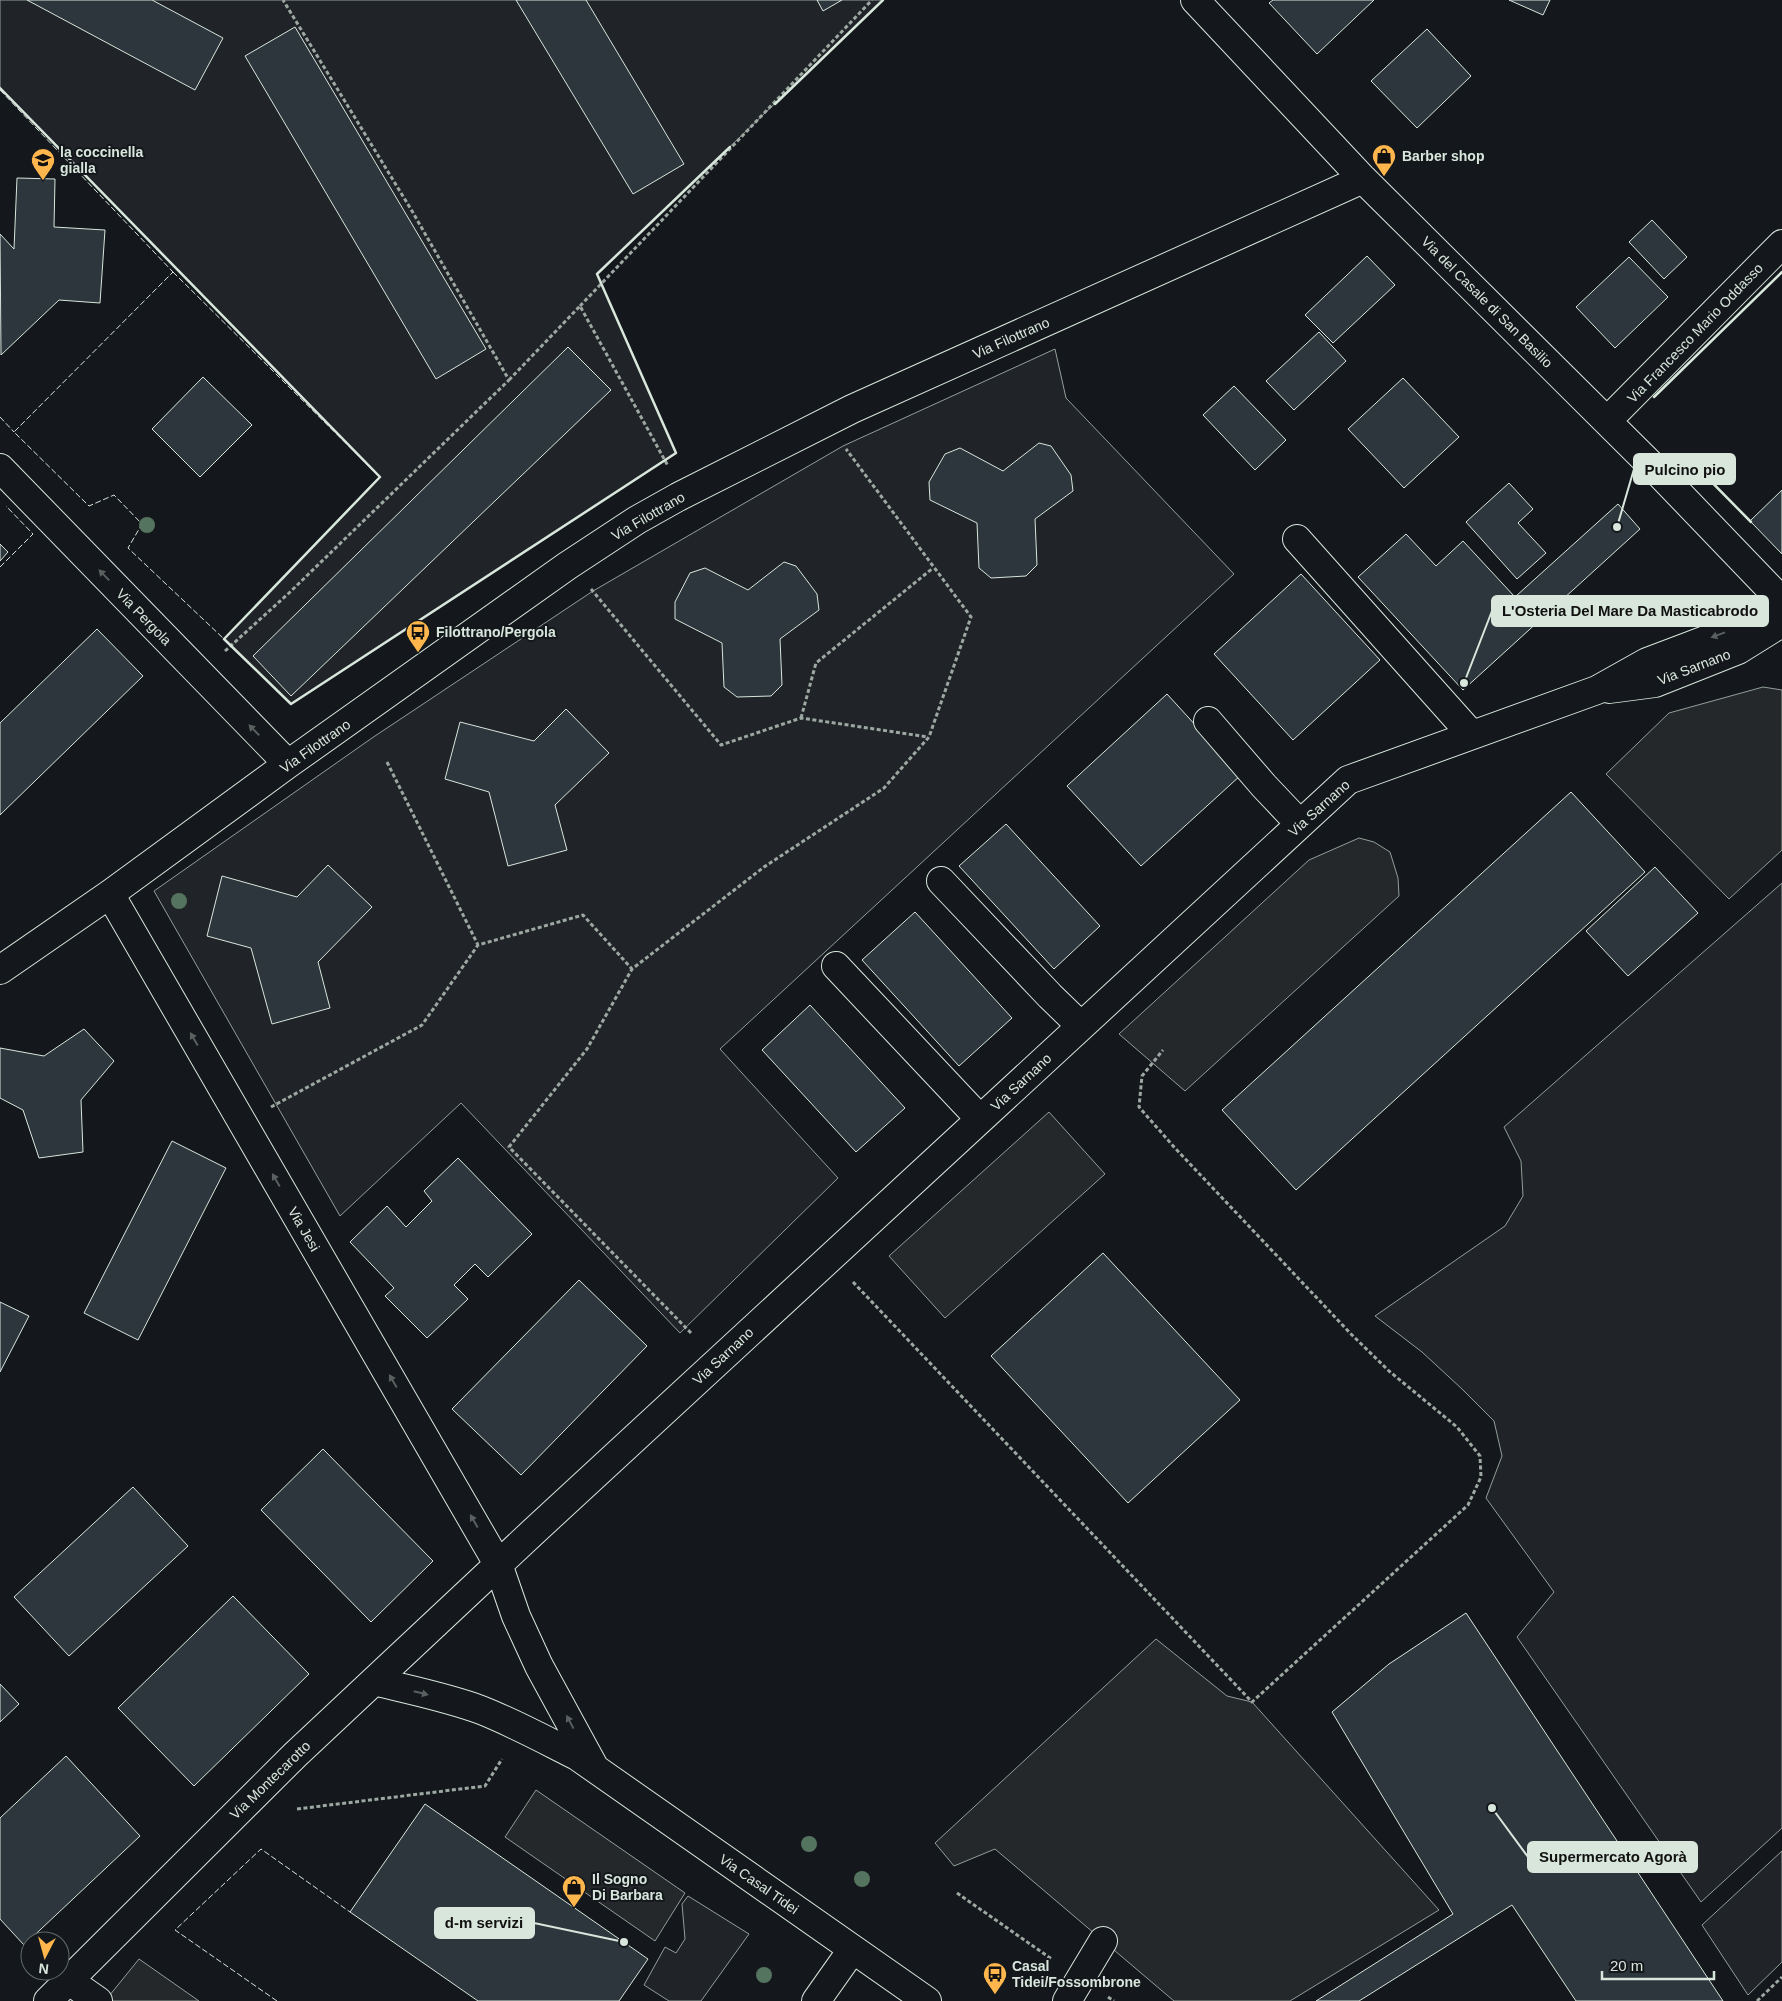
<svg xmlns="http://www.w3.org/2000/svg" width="1782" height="2001" viewBox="0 0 1782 2001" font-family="Arial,sans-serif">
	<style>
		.green { fill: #202428; stroke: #939e99 }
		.parking { fill: #24282b; stroke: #939e99 }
		.building { fill: #2c363c; stroke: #d8e6dc }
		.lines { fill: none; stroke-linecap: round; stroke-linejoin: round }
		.minor-casing { stroke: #d8e6dc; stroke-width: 30 }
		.path { stroke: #9da8a2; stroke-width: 3; stroke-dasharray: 4 2.5; stroke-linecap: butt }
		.minor { stroke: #14181c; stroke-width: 28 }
		.fence { stroke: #d8e6dc; stroke-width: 1; stroke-dasharray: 6 2.5; stroke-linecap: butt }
		.wall { stroke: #d8e6dc; stroke-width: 2.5 }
		.tree { fill: #55745f }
		.oneway { fill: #59605f }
		.labels { text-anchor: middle; stroke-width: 4; stroke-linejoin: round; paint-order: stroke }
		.poi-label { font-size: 14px; font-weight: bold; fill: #d8e6dc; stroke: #14181c; text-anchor: start }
		.street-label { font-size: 14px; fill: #d8e6dc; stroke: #14181c }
		.leader { fill: none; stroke: #d8e6dc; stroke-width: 2 }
		.callout-dot { fill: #d8e6dc; stroke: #14181c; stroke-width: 2 }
		.callout { fill: #d8e6dc; stroke: #d8e6dc; stroke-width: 2 }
		.callout-label { font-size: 15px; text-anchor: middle; font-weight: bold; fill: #111 }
	</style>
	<rect width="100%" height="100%" fill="#14181c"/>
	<path class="green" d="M 0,0 L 883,0 L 597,274 L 676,453 L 291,704 L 224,639 L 379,477 L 0,88 Z
		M 1055,349 L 1066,398 L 1234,574 L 720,1049 L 838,1178 L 680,1333 L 461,1103 L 340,1216 L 154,891 L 372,738 L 593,591 L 843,446 Z
		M 1782,883 L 1782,1828 L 1701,1902 L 1517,1637 L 1554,1592 L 1486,1498 L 1502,1456 L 1494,1421 L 1462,1389 L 1422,1352 L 1375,1316 L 1505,1226 L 1523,1196 L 1521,1161 L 1504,1127 Z
		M 1782,1851 L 1782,1962 L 1748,1995 L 1702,1925 Z
		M 688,1896 L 749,1934 L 701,2001 L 669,2001 L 644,1985 L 665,1947 L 676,1953 L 685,1939 L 682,1904 Z"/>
	<path class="parking" d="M 1763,687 L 1782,690 L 1782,850 L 1729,899 L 1606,774 L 1669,713 Z
		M 1359,838 L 1374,842 L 1390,852 L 1398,878 L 1399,896 L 1185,1091 L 1119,1034 L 1309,860 Z
		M 1049,1112 L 1105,1174 L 945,1318 L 889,1256 Z
		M 1156,1639 L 1227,1696 L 1252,1702 L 1439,1910 L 1290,2001 L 1174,2001 L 995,1849 L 954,1866 L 935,1843 Z
		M 536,1790 L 685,1893 L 655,1941 L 505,1837 Z
		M 139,1959 L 199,2001 L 105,2001 Z"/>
	<path class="building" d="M 27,0 L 152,0 L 223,38 L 195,90 Z
		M 516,0 L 586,0 L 684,164 L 633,194 Z
		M 817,0 L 842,0 L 823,11 Z
		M 1273,0 L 1374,0 L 1317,54 L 1269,3 Z
		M 1509,0 L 1550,0 L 1543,15 Z
		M 295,27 L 486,349 L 436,379 L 245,56 Z
		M 1427,29 L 1471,76 L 1417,128 L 1371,81 Z
		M 17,178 L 55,179 L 54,227 L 105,230 L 100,303 L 59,300 L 1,355 L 0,234 L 14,249 Z
		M 1652,220 L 1687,257 L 1664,279 L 1629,242 Z
		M 1367,256 L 1395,285 L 1333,343 L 1305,315 Z
		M 1629,257 L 1668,297 L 1615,348 L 1576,307 Z
		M 1319,332 L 1346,361 L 1294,410 L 1266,381 Z
		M 568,347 L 611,390 L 291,696 L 253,656 Z
		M 203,377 L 252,425 L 200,477 L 152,429 Z
		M 1403,378 L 1459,437 L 1404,488 L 1348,429 Z
		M 1234,386 L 1286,440 L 1255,470 L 1203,415 Z
		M 1039,443 L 1051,446 L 1071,475 L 1073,491 L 1035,519 L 1037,565 L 1026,576 L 991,578 L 979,568 L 977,523 L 930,500 L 929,482 L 945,454 L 960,448 L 1003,471 Z
		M 1509,483 L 1533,509 L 1518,523 L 1546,553 L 1517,579 L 1466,522 Z
		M 1782,490 L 1782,554 L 1750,521 Z
		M 1618,504 L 1640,529 L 1463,690 L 1358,577 L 1406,534 L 1436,566 L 1463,541 L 1515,597 Z
		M 0,544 L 8,552 L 0,561 Z
		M 784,562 L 796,566 L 817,594 L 819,610 L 780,639 L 782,685 L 771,696 L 737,697 L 724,687 L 722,643 L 675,619 L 675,602 L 690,573 L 705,568 L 748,590 Z
		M 1301,574 L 1380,660 L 1293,740 L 1214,654 Z
		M 97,629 L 143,676 L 0,815 L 0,723 Z
		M 1167,694 L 1241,775 L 1141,866 L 1067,786 Z
		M 566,709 L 609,753 L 555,805 L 567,850 L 508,866 L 489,792 L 445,779 L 460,722 L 534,741 Z
		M 1571,792 L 1645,872 L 1296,1190 L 1222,1110 Z
		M 1006,824 L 1100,926 L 1054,969 L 959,866 Z
		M 328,865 L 372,907 L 318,962 L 330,1008 L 272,1024 L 251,948 L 207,936 L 222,876 L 297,897 Z
		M 1655,867 L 1698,913 L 1628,976 L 1586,931 Z
		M 915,912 L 1012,1018 L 959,1066 L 862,960 Z
		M 810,1005 L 905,1108 L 856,1152 L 762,1050 Z
		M 84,1029 L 114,1061 L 81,1100 L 83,1152 L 39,1158 L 23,1110 L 0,1098 L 0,1048 L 44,1056 Z
		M 172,1141 L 226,1168 L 138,1340 L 84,1313 Z
		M 458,1158 L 532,1234 L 488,1277 L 475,1264 L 454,1285 L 468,1299 L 427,1338 L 385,1296 L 394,1288 L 350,1242 L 387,1206 L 406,1227 L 432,1201 L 424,1191 Z
		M 1103,1253 L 1240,1400 L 1128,1503 L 991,1356 Z
		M 579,1280 L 647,1346 L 521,1475 L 452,1409 Z
		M 0,1302 L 29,1316 L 0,1372 Z
		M 323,1449 L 433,1561 L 371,1622 L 261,1510 Z
		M 133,1487 L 188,1546 L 69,1656 L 14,1597 Z
		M 233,1596 L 309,1674 L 194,1786 L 118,1708 Z
		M 1466,1613 L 1723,2001 L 1576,2001 L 1512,1905 L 1359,2001 L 1316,2001 L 1453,1914 L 1332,1712 L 1389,1664 Z
		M 0,1684 L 19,1704 L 0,1722 Z
		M 66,1756 L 140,1836 L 24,1945 L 0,1919 L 0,1818 Z
		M 425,1804 L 648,1959 L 619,2001 L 478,2001 L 350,1912 Z"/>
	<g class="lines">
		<g class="minor-casing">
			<path id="minor" d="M 1195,0 L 1363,179 L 1660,474 L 1782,601
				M 1607,421 L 1782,244
				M 0,468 L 288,764
				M 1297,539 L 1472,735
				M 1609,689 L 1655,683 L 1738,650 L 1775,627
				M 1208,721 L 1264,786 L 1300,824
				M 941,881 L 1050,996 L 1081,1026
				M 110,894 L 498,1564 L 516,1616 L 539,1666 L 593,1765
				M 836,966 L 980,1119
				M 0,970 L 110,894 L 288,764 L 567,566 L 637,520 L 678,497 L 852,409 L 1363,179
				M 374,1681 C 409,1690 446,1697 481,1710 C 514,1723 545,1740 577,1756 L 927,2001
				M 68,1980 L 98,2001
				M 48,2001 L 295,1755 L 532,1533 L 1348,780 L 1597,690 L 1647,662 L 1729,631 L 1782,618
				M 816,2001 L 852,1950
				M 1067,2001 L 1103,1941"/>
		</g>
		<path class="path" d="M 580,306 L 872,0
			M 509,380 L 580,306 L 668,466
			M 591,589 L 721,745 L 801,718 L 928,737
			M 225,651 L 289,593 L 509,380 L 412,211 L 283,0
			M 801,718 L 816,663 L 933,568
			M 387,762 L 478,945 L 583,915 L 632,969
			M 271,1107 L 422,1025 L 478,945
			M 853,1282 L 1252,1702 L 1468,1505 L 1481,1477 L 1480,1456 L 1457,1427 L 1389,1371 L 1351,1334 L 1174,1147 L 1139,1107 L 1142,1076 L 1163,1050
			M 691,1333 L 509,1147 L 587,1049 L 632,969 L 764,867 L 884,788 L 929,737 L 971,617 L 846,449
			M 297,1809 L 485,1786 L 502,1759
			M 957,1893 L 1053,1960
			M 1108,1997 L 1114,2001
			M 1757,2001 L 1782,1977"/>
		<use href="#minor" class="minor"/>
		<path class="fence" d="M 0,90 L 173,272
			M 173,272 L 380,477 L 224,639 L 128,548 L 142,524 L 114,495 L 89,506 L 14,432 Z
			M 0,417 L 14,432
			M 0,567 L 33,534 L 6,506
			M 277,2001 L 175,1930 L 261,1849 L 350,1912"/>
		<path class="wall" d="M 0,88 L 380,477 L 224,639 L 291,704 L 676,453 L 597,274 L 730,147
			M 775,104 L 883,0
			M 1654,397 L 1782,272
			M 1686,456 L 1751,522"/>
	</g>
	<g class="tree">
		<circle cx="147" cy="525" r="8"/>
		<circle cx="179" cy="901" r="8"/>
		<circle cx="809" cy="1844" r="8"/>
		<circle cx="862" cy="1879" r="8"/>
		<circle cx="764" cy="1975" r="8"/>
	</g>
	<defs><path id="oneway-solid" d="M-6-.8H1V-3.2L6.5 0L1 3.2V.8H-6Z" transform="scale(1.25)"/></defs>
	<g class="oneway">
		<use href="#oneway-solid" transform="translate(104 575) rotate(-134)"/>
		<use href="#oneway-solid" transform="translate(1718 635) rotate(160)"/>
		<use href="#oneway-solid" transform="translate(254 730) rotate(-134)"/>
		<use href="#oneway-solid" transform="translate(194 1039) rotate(-120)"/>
		<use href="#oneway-solid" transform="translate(276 1180) rotate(-120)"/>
		<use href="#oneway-solid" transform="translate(393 1381) rotate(-120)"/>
		<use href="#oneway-solid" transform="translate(474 1521) rotate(-120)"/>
		<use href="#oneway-solid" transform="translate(421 1693) rotate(14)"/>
		<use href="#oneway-solid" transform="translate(570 1722) rotate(-118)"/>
	</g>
	<defs>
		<g id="shop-pin" transform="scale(1.25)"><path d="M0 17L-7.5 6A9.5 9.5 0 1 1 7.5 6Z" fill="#ffb74d" stroke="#14181c"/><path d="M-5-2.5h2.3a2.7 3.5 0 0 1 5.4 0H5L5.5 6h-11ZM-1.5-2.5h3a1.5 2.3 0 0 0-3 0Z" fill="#111"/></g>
		<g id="school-pin" transform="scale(1.25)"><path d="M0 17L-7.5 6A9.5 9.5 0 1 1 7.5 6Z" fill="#ffb74d" stroke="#14181c"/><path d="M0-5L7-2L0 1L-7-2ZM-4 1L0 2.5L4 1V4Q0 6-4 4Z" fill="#111"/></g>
		<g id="bus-pin" transform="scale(1.25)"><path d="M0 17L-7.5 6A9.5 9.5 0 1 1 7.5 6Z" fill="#ffb74d" stroke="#14181c"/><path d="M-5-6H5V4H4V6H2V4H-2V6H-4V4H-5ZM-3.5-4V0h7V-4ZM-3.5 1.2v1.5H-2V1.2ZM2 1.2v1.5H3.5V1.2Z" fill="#111"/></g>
	</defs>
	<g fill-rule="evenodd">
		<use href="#shop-pin" x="1384" y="156"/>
		<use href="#school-pin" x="43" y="160"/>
		<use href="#bus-pin" x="418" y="632"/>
		<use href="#shop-pin" x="574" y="1887"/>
		<use href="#bus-pin" x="995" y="1974"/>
	</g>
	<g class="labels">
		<g class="poi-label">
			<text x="60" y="157">la coccinella<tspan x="60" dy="16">gialla</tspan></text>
			<text x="1402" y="161">Barber shop</text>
			<text x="436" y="637">Filottrano/Pergola</text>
			<text x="592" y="1884">Il Sogno<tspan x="592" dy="16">Di Barbara</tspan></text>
			<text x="1012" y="1971">Casal<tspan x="1012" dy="16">Tidei/Fossombrone</tspan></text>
		</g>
		<g class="street-label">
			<text transform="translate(1487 302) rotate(45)" y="5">Via del Casale di San Basilio</text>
			<text transform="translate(1695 333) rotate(-46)" y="5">Via Francesco Mario Oddasso</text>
			<text transform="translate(1011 338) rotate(-24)" y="5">Via Filottrano</text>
			<text transform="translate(648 516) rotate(-30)" y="5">Via Filottrano</text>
			<text transform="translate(144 617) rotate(46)" y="5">Via Pergola</text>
			<text transform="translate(1694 667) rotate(-21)" y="5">Via Sarnano</text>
			<text transform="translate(315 746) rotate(-35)" y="5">Via Filottrano</text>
			<text transform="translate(1319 808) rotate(-42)" y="5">Via Sarnano</text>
			<text transform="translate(1021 1082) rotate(-43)" y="5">Via Sarnano</text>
			<text transform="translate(304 1229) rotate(60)" y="5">Via Jesi</text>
			<text transform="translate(723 1356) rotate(-43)" y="5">Via Sarnano</text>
			<text transform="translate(270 1780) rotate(-44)" y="5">Via Montecarotto</text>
			<text transform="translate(759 1884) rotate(35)" y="5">Via Casal Tidei</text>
		</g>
	</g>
	<path class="leader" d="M1617 527L1634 469M1464 683L1492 611M1492 1808L1528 1857M624 1942L534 1923"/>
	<g class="callout-dot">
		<circle cx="1617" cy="527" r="5"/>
		<circle cx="1464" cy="683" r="5"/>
		<circle cx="1492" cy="1808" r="5"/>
		<circle cx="624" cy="1942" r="5"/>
	</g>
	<g class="callout">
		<rect x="1634" y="454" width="101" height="30" rx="5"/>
		<rect x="1492" y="596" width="276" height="30" rx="5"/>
		<rect x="1528" y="1842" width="169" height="30" rx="5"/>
		<rect x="435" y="1908" width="99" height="30" rx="5"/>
	</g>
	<g class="callout-label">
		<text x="1685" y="475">Pulcino pio</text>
		<text x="1630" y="616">L'Osteria Del Mare Da Masticabrodo</text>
		<text x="1613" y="1862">Supermercato Agorà</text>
		<text x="484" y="1928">d-m servizi</text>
	</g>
	<g transform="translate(45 1956) rotate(186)"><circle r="24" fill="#14181c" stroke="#626a69"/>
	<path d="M0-4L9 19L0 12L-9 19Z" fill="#ffb74d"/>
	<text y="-8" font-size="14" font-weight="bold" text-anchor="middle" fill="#d8e6dc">N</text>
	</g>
	<path d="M1602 1971v8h112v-8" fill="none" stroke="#d8e6dc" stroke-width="2.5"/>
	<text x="1610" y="1971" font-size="15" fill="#d8e6dc" stroke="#14181c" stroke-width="4" paint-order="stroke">20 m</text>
</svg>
